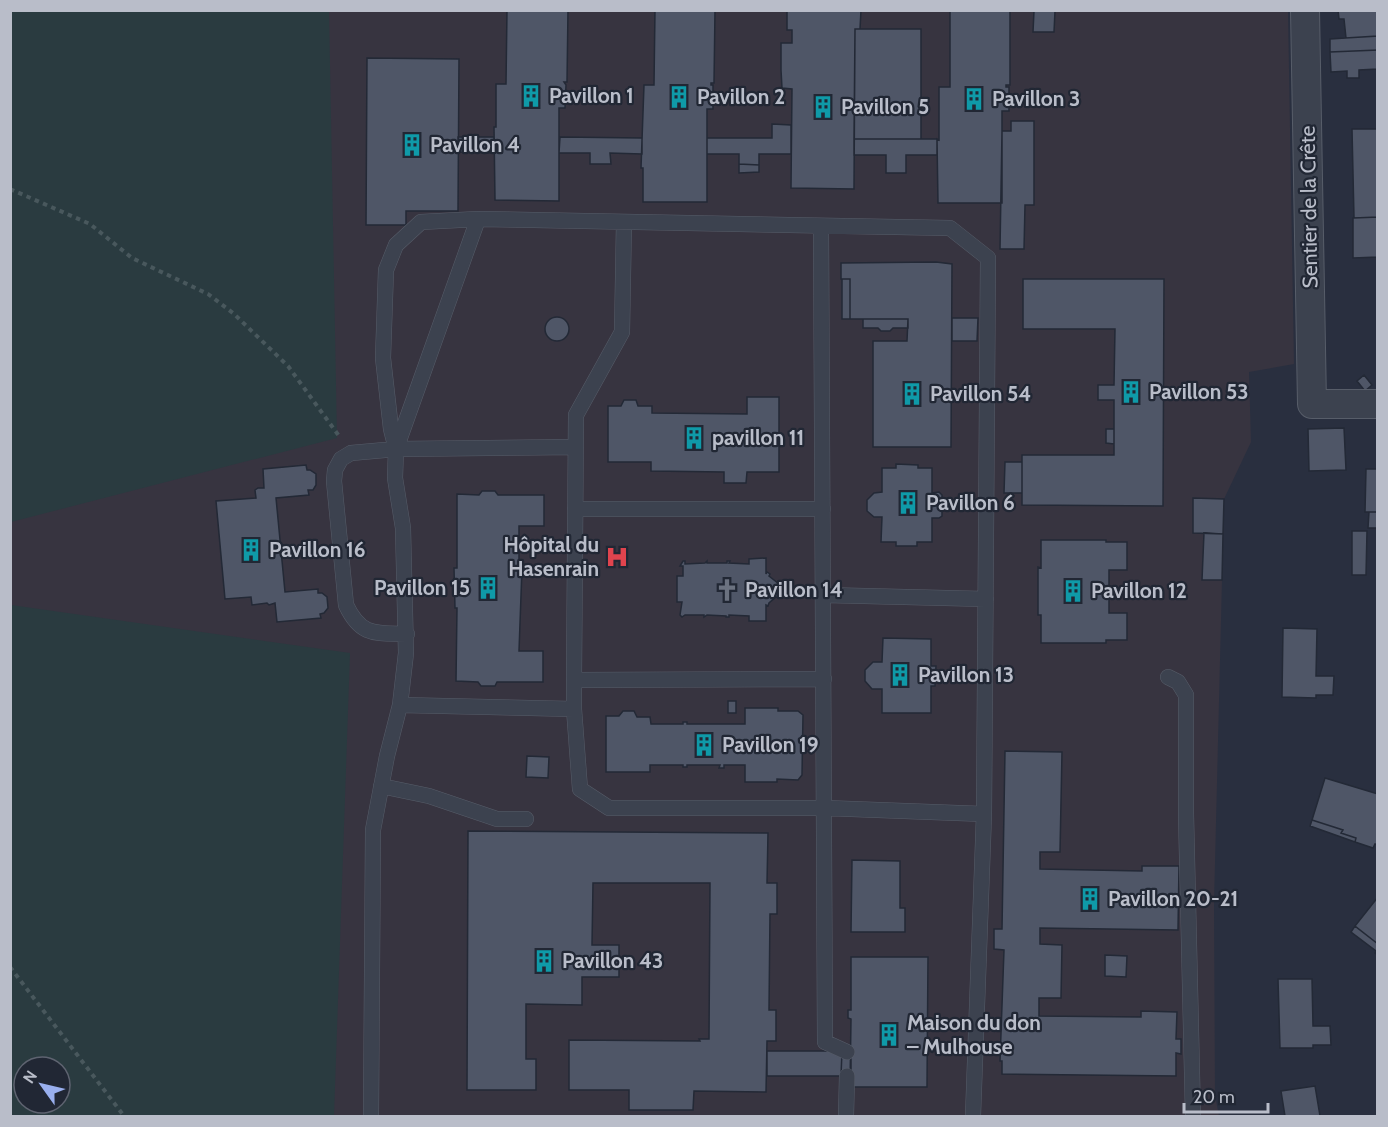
<svg xmlns="http://www.w3.org/2000/svg" width="1388" height="1127" viewBox="0 0 1388 1127" font-family="Cabin,sans-serif">
	<style>
		.medical { fill: #373440; fill-rule: evenodd }
		.green { fill: #2a3b40; fill-rule: evenodd }
		.building { fill: #4f5667; stroke: #232936; stroke-width: 1.5 }
		.lines { fill: none; stroke-linecap: round; stroke-linejoin: round }
		.lane-casing { stroke: #575d69; stroke-width: 16 }
		.street-casing { stroke: #575d69; stroke-width: 30 }
		.path { stroke: #49585d; stroke-width: 4; stroke-dasharray: 4.5 4.5; stroke-linecap: butt }
		.lane { stroke: #3c424f; stroke-width: 15 }
		.street { stroke: #3c424f; stroke-width: 28 }
		.labels { text-anchor: middle; stroke-width: 4.5; stroke-linejoin: round; paint-order: stroke }
		.poi-label { font-size: 21px; font-weight: bold; fill: #b9bdc9; stroke: #212734; text-anchor: start }
		.street-label { font-size: 21px; fill: #b9bdc9; stroke: #212734 }
	</style>
	<rect width="100%" height="100%" fill="#292f3f"/>
	<path class="medical" d="M 10,11 L 1288,11 L 1294,364 L 1249,372 L 1251,442 L 1224,499 L 1214,904 L 1215,1095 L 1219,1116 L 11,1116 ZM 24,1067 L 60,1067 L 60,1103 L 24,1103 Z"/>
	<path class="green" d="M 11,10 L 329,11 L 337,438 L 11,522 Z
		M 11,605 L 350,653 L 334,1116 L 11,1116 ZM 24,1067 L 60,1067 L 60,1103 L 24,1103 Z"/>
	<path class="building" d="M 507,10 L 568,10 L 567,82 L 564,82 L 566,85 L 565,108 L 559,108 L 559,201 L 495,200 L 494,127 L 496,127 L 496,84 L 506,84 Z
		M 655,10 L 715,10 L 714,83 L 711,83 L 711,85 L 713,85 L 713,109 L 707,109 L 707,202 L 643,202 L 643,168 L 641,168 L 644,85 L 654,85 Z
		M 787,10 L 861,10 L 860,29 L 855,29 L 854,189 L 791,188 L 792,89 L 782,88 L 781,70 L 781,43 L 792,43 L 792,30 L 787,30 Z
		M 950,10 L 1010,10 L 1010,85 L 1006,85 L 1006,87 L 1009,87 L 1009,111 L 1002,111 L 1002,203 L 938,203 L 937,139 L 939,140 L 939,87 L 950,87 Z
		M 1338,10 L 1378,10 L 1378,36 L 1346,38 L 1344,19 L 1339,19 Z
		M 1034,11 L 1055,11 L 1054,32 L 1033,32 Z
		M 855,29 L 921,29 L 921,139 L 854,139 Z
		M 1377,36 L 1378,50 L 1330,52 L 1330,39 Z
		M 1378,50 L 1378,69 L 1359,70 L 1359,78 L 1347,78 L 1347,71 L 1331,72 L 1330,52 Z
		M 367,58 L 459,59 L 458,211 L 406,211 L 406,225 L 366,225 Z
		M 1011,121 L 1034,121 L 1034,205 L 1025,205 L 1024,249 L 1000,249 L 1002,131 L 1011,131 Z
		M 772,124 L 791,125 L 791,154 L 759,154 L 759,165 L 739,164 L 739,154 L 707,154 L 707,138 L 772,138 Z
		M 1352,129 L 1378,129 L 1378,217 L 1354,218 Z
		M 458,137 L 494,137 L 494,153 L 458,152 Z
		M 560,137 L 642,138 L 642,154 L 610,153 L 611,164 L 590,164 L 590,153 L 559,153 Z
		M 854,139 L 937,139 L 937,155 L 906,155 L 906,173 L 886,173 L 886,155 L 854,155 Z
		M 739,164 L 759,165 L 759,172 L 739,173 Z
		M 1378,217 L 1378,257 L 1353,258 L 1353,218 Z
		M 936,262 L 952,264 L 951,447 L 873,447 L 873,341 L 907,341 L 908,319 L 850,319 L 850,279 L 841,279 L 841,263 Z
		M 842,279 L 850,279 L 850,319 L 842,319 Z
		M 1023,279 L 1164,279 L 1163,506 L 1022,505 L 1022,455 L 1114,455 L 1114,400 L 1098,400 L 1098,385 L 1114,385 L 1115,329 L 1023,329 Z
		M545 329a12 12 0 1 1 24 0a12 12 0 1 1-24 0Z
		M 952,318 L 978,318 L 977,341 L 952,341 Z
		M 863,319 L 908,319 L 908,328 L 893,328 L 890,331 L 881,331 L 878,328 L 863,328 Z
		M 1364,375 L 1372,385 L 1365,391 L 1357,381 Z
		M 747,397 L 779,397 L 779,472 L 747,472 L 746,483 L 724,483 L 724,472 L 651,471 L 651,462 L 608,462 L 608,406 L 621,406 L 624,400 L 636,400 L 638,406 L 652,406 L 652,413 L 747,414 Z
		M 1344,428 L 1346,470 L 1309,471 L 1308,429 Z
		M 1106,429 L 1114,429 L 1114,444 L 1106,443 Z
		M 1005,462 L 1022,462 L 1022,493 L 1004,493 Z
		M 896,464 L 918,465 L 918,468 L 932,468 L 932,493 L 939,492 L 942,495 L 942,501 L 947,501 L 951,505 L 946,510 L 942,510 L 942,516 L 939,518 L 932,518 L 932,542 L 917,542 L 917,546 L 896,546 L 896,542 L 881,542 L 882,517 L 874,517 L 867,511 L 867,500 L 874,493 L 882,492 L 882,468 L 896,468 Z
		M 306,465 L 307,470 L 310,470 L 316,474 L 316,485 L 313,490 L 308,490 L 309,495 L 276,498 L 285,592 L 318,589 L 318,593 L 322,593 L 327,597 L 328,608 L 324,613 L 320,614 L 321,618 L 277,622 L 275,603 L 269,605 L 267,603 L 252,605 L 251,597 L 225,599 L 216,501 L 256,498 L 255,490 L 258,488 L 264,488 L 263,469 Z
		M 1366,469 L 1378,469 L 1378,512 L 1365,512 Z
		M 482,491 L 495,491 L 498,495 L 544,495 L 544,526 L 519,526 L 519,568 L 522,568 L 519,651 L 543,651 L 543,682 L 497,682 L 495,686 L 481,686 L 478,682 L 456,681 L 457,608 L 455,608 L 454,568 L 457,568 L 457,494 L 479,495 Z
		M 1193,498 L 1224,499 L 1223,534 L 1193,533 Z
		M 1369,512 L 1378,512 L 1378,528 L 1368,528 Z
		M 1352,531 L 1367,531 L 1366,575 L 1352,575 Z
		M 1204,533 L 1223,534 L 1222,580 L 1202,580 Z
		M 1041,540 L 1106,540 L 1106,542 L 1127,542 L 1127,570 L 1109,570 L 1109,613 L 1127,613 L 1127,640 L 1106,640 L 1106,643 L 1041,643 L 1041,615 L 1038,615 L 1038,567 L 1041,568 Z
		M 766,558 L 766,574 L 767,572 L 770,574 L 769,576 L 779,584 L 777,585 L 778,598 L 776,597 L 769,603 L 768,606 L 766,605 L 766,621 L 749,621 L 749,616 L 729,615 L 729,617 L 726,617 L 726,616 L 707,615 L 704,617 L 704,615 L 685,615 L 682,617 L 680,615 L 682,602 L 677,602 L 677,576 L 683,576 L 683,566 L 680,566 L 683,561 L 685,561 L 685,564 L 705,563 L 707,561 L 707,563 L 727,563 L 727,561 L 730,561 L 729,563 L 749,564 L 749,559 Z
		M 1283,628 L 1317,629 L 1316,676 L 1334,676 L 1333,695 L 1316,695 L 1316,698 L 1282,697 Z
		M 883,638 L 931,639 L 931,666 L 936,666 L 935,686 L 931,686 L 931,713 L 882,713 L 882,689 L 872,689 L 865,681 L 865,670 L 873,662 L 882,662 Z
		M 728,701 L 736,701 L 736,713 L 728,713 Z
		M 745,708 L 778,708 L 778,711 L 798,711 L 803,715 L 802,775 L 798,780 L 777,779 L 777,782 L 745,782 L 745,765 L 724,765 L 724,768 L 719,768 L 720,765 L 687,765 L 687,767 L 683,767 L 683,765 L 650,765 L 650,772 L 606,772 L 606,716 L 619,716 L 623,711 L 634,711 L 637,717 L 650,717 L 651,724 L 683,724 L 683,722 L 687,722 L 687,724 L 745,724 Z
		M 1005,751 L 1062,752 L 1060,852 L 1040,852 L 1040,869 L 1142,871 L 1142,866 L 1179,866 L 1178,930 L 1040,928 L 1040,944 L 1062,945 L 1061,998 L 1039,998 L 1039,1016 L 1141,1017 L 1141,1011 L 1177,1012 L 1176,1039 L 1181,1039 L 1181,1054 L 1176,1053 L 1176,1076 L 1002,1074 L 1002,1061 L 1000,1061 L 1004,950 L 994,949 L 994,929 L 1002,929 Z
		M 527,756 L 549,757 L 548,778 L 526,777 Z
		M 1325,778 L 1378,794 L 1378,845 L 1375,844 L 1373,848 L 1355,842 L 1356,838 L 1341,833 L 1343,830 L 1312,820 Z
		M 1312,820 L 1343,830 L 1341,833 L 1356,838 L 1355,842 L 1310,826 Z
		M 468,831 L 768,833 L 767,883 L 777,883 L 777,914 L 770,914 L 769,1010 L 776,1010 L 776,1041 L 767,1041 L 766,1092 L 694,1091 L 693,1110 L 629,1110 L 629,1090 L 569,1090 L 569,1040 L 700,1041 L 699,1039 L 709,1039 L 710,883 L 593,883 L 592,945 L 619,945 L 619,977 L 582,977 L 582,1005 L 526,1004 L 526,1059 L 536,1059 L 536,1090 L 467,1090 Z
		M 852,860 L 900,861 L 900,908 L 905,908 L 905,932 L 851,932 Z
		M 1378,897 L 1378,944 L 1355,926 Z
		M 1355,926 L 1378,944 L 1378,955 L 1375,953 L 1376,951 L 1351,932 Z
		M 1105,955 L 1127,956 L 1126,977 L 1105,976 Z
		M 851,957 L 928,957 L 927,1087 L 850,1087 L 851,1019 L 848,1018 L 848,1010 L 851,1010 Z
		M 1278,979 L 1312,979 L 1313,1026 L 1330,1026 L 1331,1045 L 1313,1045 L 1313,1048 L 1280,1048 Z
		M 767,1051 L 842,1051 L 841,1076 L 767,1076 Z
		M 842,1051 L 851,1052 L 851,1076 L 841,1076 Z
		M 1315,1086 L 1320,1116 L 1285,1116 L 1281,1091 Z"/>
	<g class="lines">
		<g class="lane-casing">
			<path id="lane" d="M 624,222 L 622,332 L 576,415 L 574,680 L 824,679
				M 821,226 L 825,1042 L 847,1052
				M 396,449 L 478,219
				M 575,509 L 823,509
				M 824,595 L 986,599
				M 407,634 C 376,633 361,637 346,605 L 334,481 L 335,470 L 341,459 L 351,453 L 396,449 L 575,447
				M 1168,677 L 1178,682 L 1186,695 L 1186,814 L 1193,1116
				M 574,680 L 574,709 L 580,789 L 609,808 L 825,808 L 984,814
				M 400,705 L 574,709
				M 381,786 L 429,796 L 497,819 L 526,819
				M 371,1116 L 373,830 L 387,756 L 400,705 L 406,653 L 403,528 L 395,478 L 396,449 L 391,429 L 383,358 L 386,270 L 396,245 L 421,222 L 478,219 L 950,228 L 988,258 L 984,814 L 973,1116
				M 846,1116 L 847,1076"/>
		</g>
		<g class="street-casing">
			<path id="street" d="M 1305,10 L 1312,404 L 1378,404"/>
		</g>
		<path class="path" d="M 10,189 L 90,224 L 132,258 L 208,294 L 233,313 L 288,366 L 339,436
			M 10,967 L 124,1116"/>
		<use href="#lane" class="lane"/>
		<use href="#street" class="street"/>
	</g>
	<defs>
		<g id="building-bare" transform="scale(1.8)"><path d="M-4-6H4V6H1V3H-1V6H-4ZM-2.5-4.3h1.7v1.8h-1.7ZM.8-4.3h1.7v1.8H.8ZM-2.5-1h1.7V.8h-1.7ZM.8-1h1.7V.8H.8Z" fill="#0f9aa8" stroke="#212734" stroke-width="2.5" paint-order="stroke"/></g>
		<g id="hospital-bare" transform="scale(1.8)"><path d="M-5-5h3v3.5h4V-5h3V5h-3V1.5h-4V5h-3Z" fill="#e0444e" stroke="#212734" stroke-width="2.5" paint-order="stroke"/></g>
		<g id="church-bare" transform="scale(1.8)"><path d="M-1.2-6h2.4v3.5h3.3v2.4h-3.3V6h-2.4V-.1h-3.3v-2.4h3.3Z" fill="#6b7280" stroke="#212734" stroke-width="2.5" paint-order="stroke"/></g>
	</defs>
	<g fill-rule="evenodd">
		<use href="#building-bare" x="531" y="96"/>
		<use href="#building-bare" x="679" y="97"/>
		<use href="#building-bare" x="974" y="99"/>
		<use href="#building-bare" x="823" y="107"/>
		<use href="#building-bare" x="412" y="145"/>
		<use href="#building-bare" x="1131" y="392"/>
		<use href="#building-bare" x="912" y="394"/>
		<use href="#building-bare" x="694" y="438"/>
		<use href="#building-bare" x="908" y="503"/>
		<use href="#building-bare" x="251" y="550"/>
		<use href="#hospital-bare" x="617" y="557"/>
		<use href="#building-bare" x="488" y="588"/>
		<use href="#church-bare" x="727" y="590"/>
		<use href="#building-bare" x="1073" y="591"/>
		<use href="#building-bare" x="900" y="675"/>
		<use href="#building-bare" x="704" y="745"/>
		<use href="#building-bare" x="1090" y="899"/>
		<use href="#building-bare" x="544" y="961"/>
		<use href="#building-bare" x="889" y="1035"/>
	</g>
	<g class="labels">
		<g class="poi-label">
			<text x="549" y="103">Pavillon 1</text>
			<text x="697" y="104">Pavillon 2</text>
			<text x="992" y="106">Pavillon 3</text>
			<text x="841" y="114">Pavillon 5</text>
			<text x="430" y="152">Pavillon 4</text>
			<text x="1149" y="399">Pavillon 53</text>
			<text x="930" y="401">Pavillon 54</text>
			<text x="712" y="445">pavillon 11</text>
			<text x="926" y="510">Pavillon 6</text>
			<text x="599" y="552" text-anchor="end">Hôpital du<tspan x="599" dy="24">Hasenrain</tspan></text>
			<text x="269" y="557">Pavillon 16</text>
			<text x="470" y="595" text-anchor="end">Pavillon 15</text>
			<text x="745" y="597">Pavillon 14</text>
			<text x="1091" y="598">Pavillon 12</text>
			<text x="918" y="682">Pavillon 13</text>
			<text x="722" y="752">Pavillon 19</text>
			<text x="1108" y="906">Pavillon 20-21</text>
			<text x="562" y="968">Pavillon 43</text>
			<text x="907" y="1030">Maison du don<tspan x="907" dy="24">– Mulhouse</tspan></text>
		</g>
		<g class="street-label">
			<text transform="translate(1309 207) rotate(-91)" y="7">Sentier de la Crête</text>
		</g>
	</g>
	<rect width="1388" height="1127" fill="none" stroke="#b9bdc9" stroke-width="24"/>
	<g transform="translate(42 1085) rotate(304)"><circle r="28" fill="#212734" stroke="#5e6370" stroke-width="1.5"/>
	<path d="M0-4.5L10 22L0 15L-10 22Z" fill="#99afee"/>
	<text y="-9" font-size="16" font-weight="bold" text-anchor="middle" fill="#b9bdc9">N</text>
	</g>
	<path d="M1184 1103v9h84v-9" fill="none" stroke="#b9bdc9" stroke-width="3"/>
	<text x="1193" y="1103" font-size="18" fill="#b9bdc9" stroke="#212734" stroke-width="4.5" paint-order="stroke">20 m</text>
</svg>
